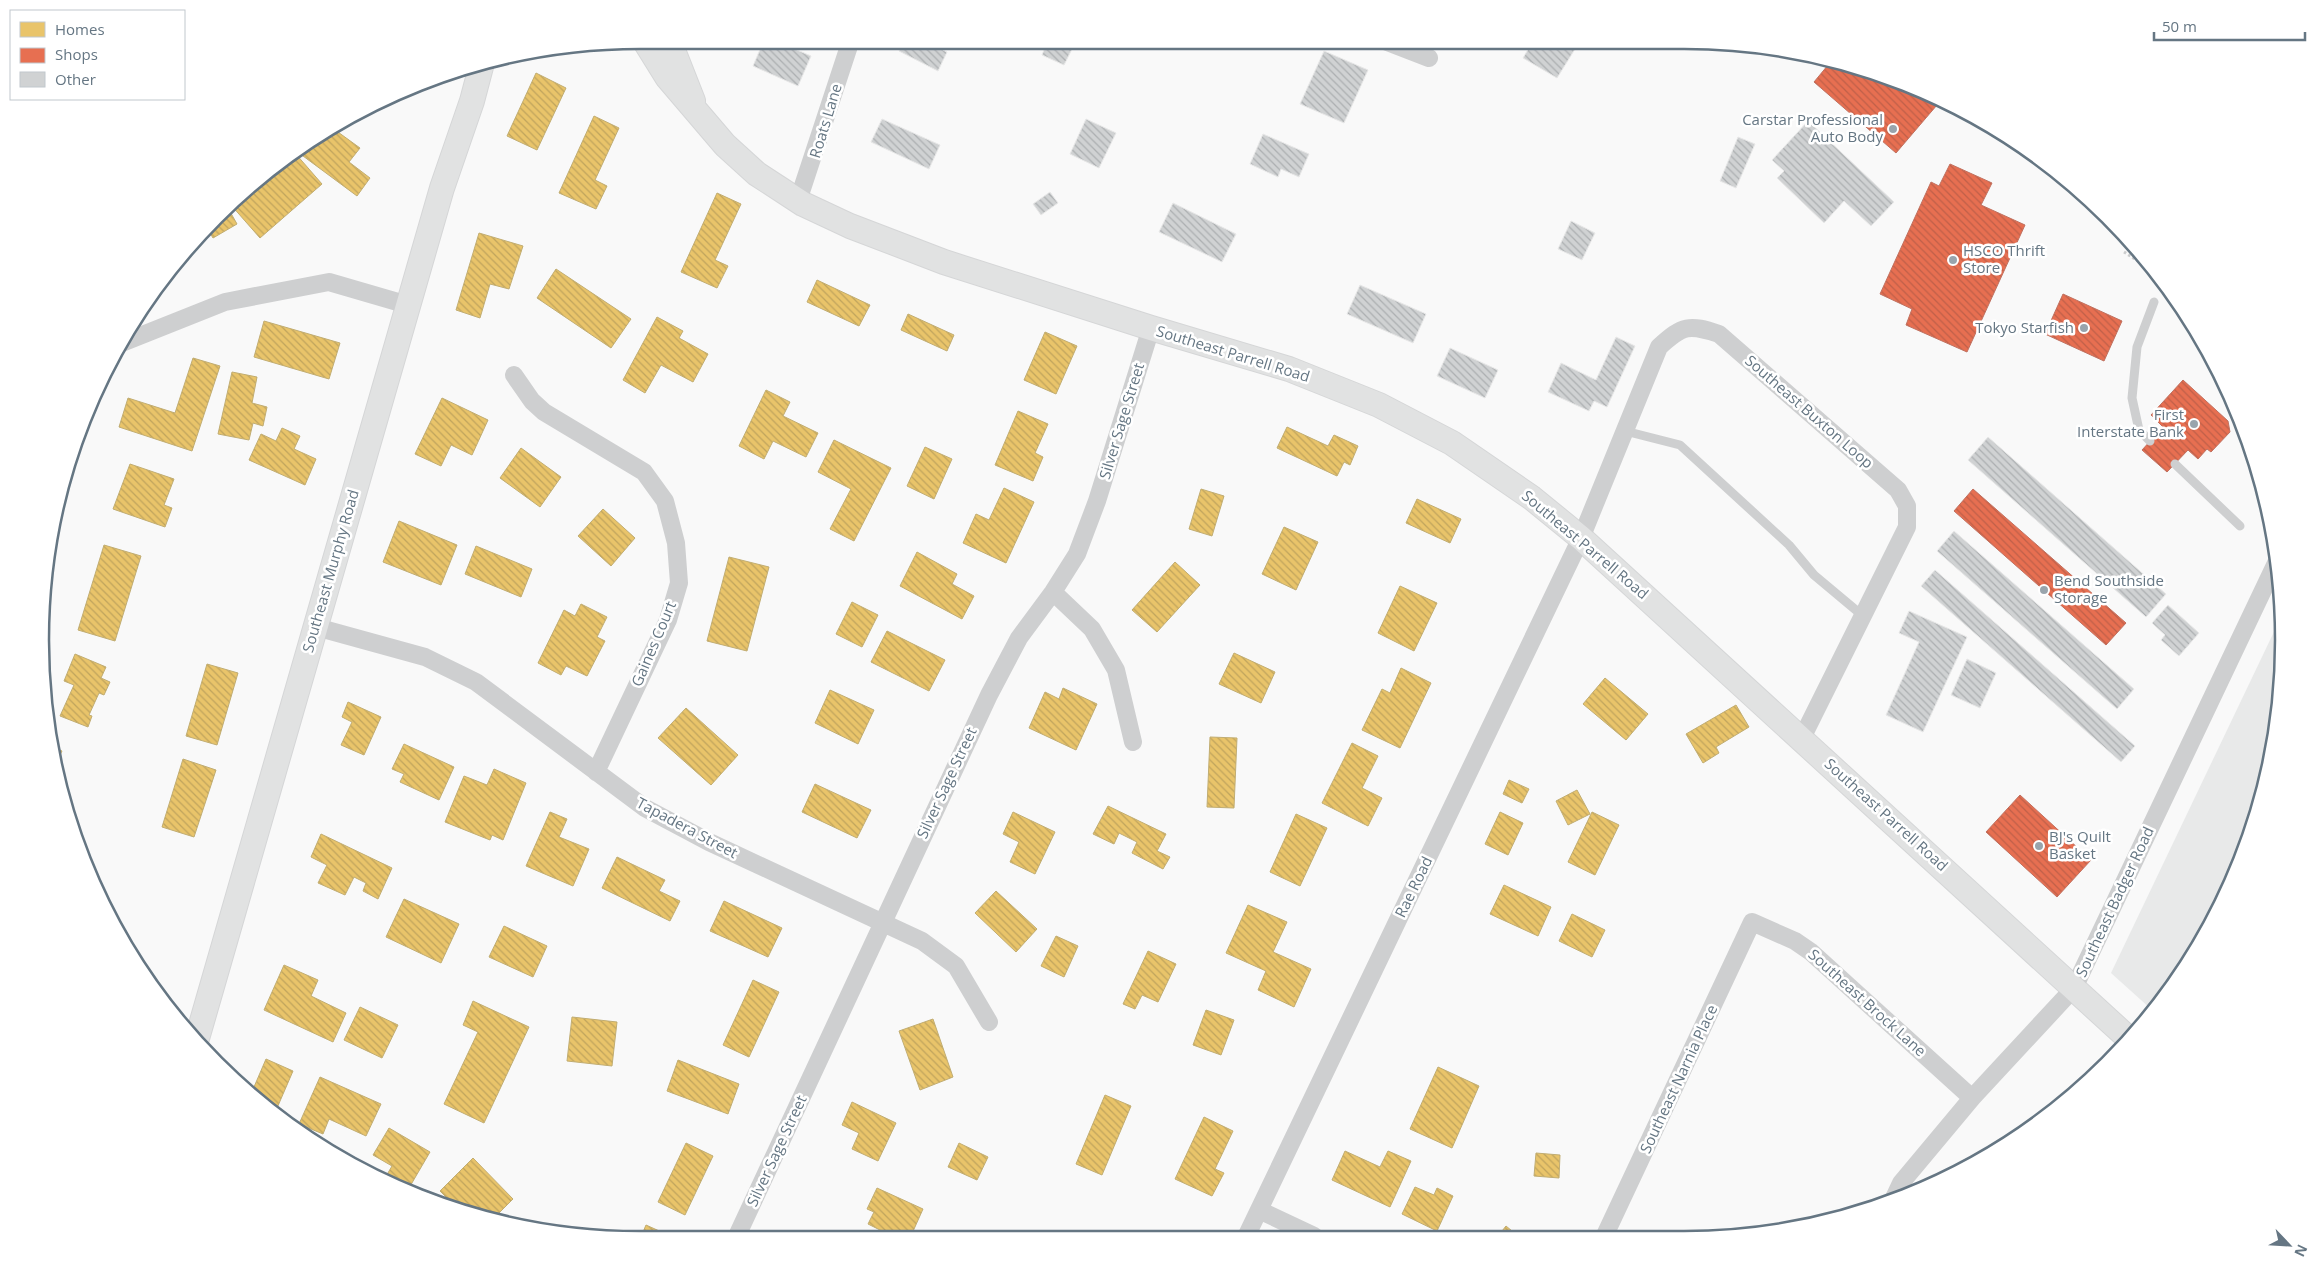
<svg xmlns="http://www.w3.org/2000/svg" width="2324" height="1280" viewBox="0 0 2324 1280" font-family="'Open Sans',sans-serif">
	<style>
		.built { fill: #e8e9e9 }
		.homes { fill: url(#homes-back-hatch); stroke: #c1ad72 }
		.shops { fill: url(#shops-back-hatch); stroke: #c07160 }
		.building { fill: url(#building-back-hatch); stroke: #e8e8e8 }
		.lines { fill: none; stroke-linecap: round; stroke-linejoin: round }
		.secondary-casing { stroke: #d5d6d7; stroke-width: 26 }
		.path { stroke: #cbcccd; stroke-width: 3; stroke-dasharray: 2.5 2.5; stroke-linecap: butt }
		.lane { stroke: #cecfd0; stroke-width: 9 }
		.street { stroke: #cecfd0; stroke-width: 18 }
		.secondary { stroke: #e1e2e2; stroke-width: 24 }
		.poi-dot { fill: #99a4ac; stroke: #fff; stroke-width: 2 }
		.labels { text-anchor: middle; stroke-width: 5; stroke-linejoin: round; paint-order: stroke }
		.poi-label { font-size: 15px; fill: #657683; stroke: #fff; text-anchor: end }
		.street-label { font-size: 15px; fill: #657683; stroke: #fff }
		.rim { fill: none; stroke: #657683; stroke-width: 2.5 }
	</style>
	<defs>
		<pattern id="homes-back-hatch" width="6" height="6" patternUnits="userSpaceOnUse" patternTransform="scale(1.25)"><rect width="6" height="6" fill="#e9c46a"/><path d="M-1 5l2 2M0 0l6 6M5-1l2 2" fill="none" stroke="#c0a45d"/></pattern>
		<pattern id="shops-back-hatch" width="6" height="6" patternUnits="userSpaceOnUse" patternTransform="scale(1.25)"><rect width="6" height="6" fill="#e76f51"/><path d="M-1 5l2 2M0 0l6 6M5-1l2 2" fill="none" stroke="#bf6049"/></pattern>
		<pattern id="building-back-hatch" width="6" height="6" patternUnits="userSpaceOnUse" patternTransform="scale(1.25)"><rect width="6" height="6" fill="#d0d2d3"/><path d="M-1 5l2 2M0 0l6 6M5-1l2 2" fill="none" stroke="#acafb1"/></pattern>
	</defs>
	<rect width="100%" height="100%" fill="#f9f9f9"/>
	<path class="built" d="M 2282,615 L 2279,718 L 2252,833 L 2204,940 L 2151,1009 L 2111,973 Z"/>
	<path class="homes" d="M 536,73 L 566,88 L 537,150 L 507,136 Z
		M 594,116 L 619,128 L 595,180 L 607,186 L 596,209 L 559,193 Z
		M 331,127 L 360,148 L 349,162 L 370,178 L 357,196 L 299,153 L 307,143 Z
		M 295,153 L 322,184 L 260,238 L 231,205 L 275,164 L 279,167 Z
		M 717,193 L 741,204 L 715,260 L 728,266 L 717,288 L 681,272 Z
		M 228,208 L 237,224 L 213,238 L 207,228 Z
		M 479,233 L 523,246 L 509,289 L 490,284 L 480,318 L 456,310 Z
		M 556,269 L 631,319 L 611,348 L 537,298 Z
		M 817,280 L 870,305 L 859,326 L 807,302 Z
		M 908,314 L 954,335 L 947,351 L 901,330 Z
		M 657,317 L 683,331 L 679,338 L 708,354 L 693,382 L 661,365 L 645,393 L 623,380 Z
		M 264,321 L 340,343 L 329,379 L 254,357 Z
		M 1045,332 L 1077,346 L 1056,394 L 1024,380 Z
		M 193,358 L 220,366 L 192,451 L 119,427 L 128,398 L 175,413 Z
		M 232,372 L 257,377 L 252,403 L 267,407 L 263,426 L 253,423 L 249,440 L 218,434 Z
		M 766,390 L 790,402 L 783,416 L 818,433 L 806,457 L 773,441 L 764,459 L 739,446 Z
		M 442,398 L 488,420 L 472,455 L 451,445 L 441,466 L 415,454 Z
		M 1018,411 L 1048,424 L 1035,453 L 1043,457 L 1033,481 L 995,465 Z
		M 1287,427 L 1328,446 L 1334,435 L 1358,446 L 1350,465 L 1344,462 L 1337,476 L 1277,448 Z
		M 282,428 L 300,436 L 294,449 L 316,459 L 305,485 L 249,460 L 261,434 L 276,441 Z
		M 834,440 L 891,468 L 854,541 L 830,529 L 851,489 L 818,472 Z
		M 925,447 L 952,459 L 934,499 L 907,486 Z
		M 521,448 L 561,477 L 540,507 L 500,478 Z
		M 130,464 L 174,479 L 164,505 L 172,508 L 165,527 L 113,509 Z
		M 1004,488 L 1034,502 L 1006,563 L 963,543 L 976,514 L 989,520 Z
		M 1201,489 L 1224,496 L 1212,536 L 1189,529 Z
		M 1417,499 L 1461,519 L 1450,543 L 1406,523 Z
		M 603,509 L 635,538 L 611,566 L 578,536 Z
		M 399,521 L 457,545 L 441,585 L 383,562 Z
		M 1284,527 L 1318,542 L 1296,590 L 1262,574 Z
		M 104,545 L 141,556 L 115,641 L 78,630 Z
		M 476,546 L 532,569 L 521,597 L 465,574 Z
		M 917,552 L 957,574 L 952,584 L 974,596 L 962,619 L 900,586 Z
		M 729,557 L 769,567 L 747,651 L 707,641 Z
		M 1175,562 L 1200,585 L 1157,632 L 1132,610 Z
		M 1400,586 L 1437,603 L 1414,651 L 1378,633 Z
		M 852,602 L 878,615 L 862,647 L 836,634 Z
		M 581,604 L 607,617 L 597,637 L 605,641 L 587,676 L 566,666 L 561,675 L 538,663 L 564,610 L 575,616 Z
		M 887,631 L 945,660 L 929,691 L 871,662 Z
		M 1234,653 L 1275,672 L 1261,703 L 1219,684 Z
		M 75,654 L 106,667 L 101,678 L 110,682 L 104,695 L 99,693 L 89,715 L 92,716 L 88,727 L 60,716 L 74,685 L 64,681 Z
		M 207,664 L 238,673 L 217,745 L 186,736 Z
		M 1401,668 L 1431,683 L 1400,748 L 1362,730 L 1382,689 L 1390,693 Z
		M 1605,678 L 1648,714 L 1626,740 L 1583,704 Z
		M 1063,688 L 1097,704 L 1076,750 L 1029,728 L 1045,692 L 1059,699 Z
		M 830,690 L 874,710 L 858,744 L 815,723 Z
		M 348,702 L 381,717 L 364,755 L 341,745 L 352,722 L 342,717 Z
		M 1736,705 L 1749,727 L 1716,747 L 1719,753 L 1703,763 L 1686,734 Z
		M 686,708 L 738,755 L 711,785 L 658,738 Z
		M 1210,737 L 1237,738 L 1234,808 L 1207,807 Z
		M 1352,743 L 1378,756 L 1362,788 L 1382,798 L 1368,826 L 1322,803 Z
		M 404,744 L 454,767 L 439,800 L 400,782 L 404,774 L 392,769 Z
		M 52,746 L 62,751 L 55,765 Z
		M 183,759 L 216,770 L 194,837 L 162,827 Z
		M 494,769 L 526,783 L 503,840 L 492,835 L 490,840 L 445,822 L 464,776 L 487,785 Z
		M 1509,780 L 1529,789 L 1522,803 L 1503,794 Z
		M 815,784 L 871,810 L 857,838 L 802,812 Z
		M 1577,790 L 1590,814 L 1568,825 L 1556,801 Z
		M 1108,806 L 1166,834 L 1157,851 L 1170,857 L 1163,869 L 1132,853 L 1137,842 L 1119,833 L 1114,844 L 1093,834 Z
		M 550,812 L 567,819 L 559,837 L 589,849 L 573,886 L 526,866 Z
		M 1013,812 L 1055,832 L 1035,874 L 1010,862 L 1019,842 L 1003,834 Z
		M 1500,812 L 1523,823 L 1508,855 L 1485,844 Z
		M 1592,812 L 1619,825 L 1595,875 L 1568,862 Z
		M 1296,814 L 1327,828 L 1300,886 L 1270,872 Z
		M 321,834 L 392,868 L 378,899 L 363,891 L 366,883 L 354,877 L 345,895 L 318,883 L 327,865 L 311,857 Z
		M 617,857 L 665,880 L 659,891 L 680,901 L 670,921 L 602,888 Z
		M 1504,885 L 1551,907 L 1538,936 L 1490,914 Z
		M 996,891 L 1037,929 L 1016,952 L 975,913 Z
		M 404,899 L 459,924 L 441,963 L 386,937 Z
		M 724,901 L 782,928 L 768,957 L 710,931 Z
		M 1248,905 L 1287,922 L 1273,952 L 1311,969 L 1294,1007 L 1258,990 L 1266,971 L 1226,953 Z
		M 1572,914 L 1605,930 L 1592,957 L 1559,941 Z
		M 504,926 L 547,946 L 533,977 L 489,957 Z
		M 1056,936 L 1078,946 L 1064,977 L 1041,966 Z
		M 1148,951 L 1176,964 L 1158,1002 L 1142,995 L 1135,1009 L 1123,1004 Z
		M 284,965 L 318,980 L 311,996 L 346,1013 L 333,1042 L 264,1010 Z
		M 753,980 L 779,992 L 749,1057 L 723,1045 Z
		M 473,1001 L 529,1027 L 484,1123 L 444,1104 L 478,1032 L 463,1025 Z
		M 360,1007 L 398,1025 L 382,1058 L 344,1040 Z
		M 1206,1010 L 1234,1020 L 1221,1055 L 1193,1045 Z
		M 572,1017 L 617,1022 L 612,1066 L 567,1061 Z
		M 933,1019 L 953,1077 L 920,1090 L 899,1031 Z
		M 266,1059 L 293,1071 L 274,1115 L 251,1094 Z
		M 678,1060 L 739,1084 L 728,1114 L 667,1091 Z
		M 1438,1067 L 1479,1086 L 1452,1148 L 1410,1129 Z
		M 320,1077 L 381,1104 L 366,1136 L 329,1119 L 323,1134 L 299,1124 Z
		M 1105,1095 L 1131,1106 L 1102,1175 L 1076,1164 Z
		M 852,1102 L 896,1123 L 878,1161 L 852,1149 L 859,1133 L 842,1125 Z
		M 1204,1117 L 1233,1131 L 1215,1169 L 1224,1173 L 1212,1196 L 1175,1179 Z
		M 389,1128 L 430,1152 L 409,1188 L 385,1178 L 392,1166 L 373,1155 Z
		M 686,1143 L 713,1156 L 685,1215 L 658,1202 Z
		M 959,1143 L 988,1157 L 977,1180 L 948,1167 Z
		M 1345,1151 L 1380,1167 L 1388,1151 L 1411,1161 L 1390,1207 L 1332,1180 Z
		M 1536,1153 L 1560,1155 L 1559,1178 L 1534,1176 Z
		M 473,1158 L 513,1199 L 491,1221 L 458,1209 L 440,1191 Z
		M 1415,1187 L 1434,1195 L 1437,1188 L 1453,1196 L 1437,1231 L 1402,1214 Z
		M 877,1188 L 923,1209 L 910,1238 L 896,1238 L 868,1224 L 874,1212 L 867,1209 Z
		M 646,1225 L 666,1234 L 664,1239 L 640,1239 Z
		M 1506,1226 L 1518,1236 L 1498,1236 Z
		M 793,1231 L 807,1238 L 790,1238 Z"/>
	<path class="shops" d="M 1833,59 L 1928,97 L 1937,105 L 1896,153 L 1814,82 Z
		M 1950,164 L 1992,183 L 1981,205 L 2025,225 L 1967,352 L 1906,325 L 1912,309 L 1880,294 L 1931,182 L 1939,186 Z
		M 2063,294 L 2122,321 L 2104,361 L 2045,334 Z
		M 2183,380 L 2228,421 L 2230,432 L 2211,452 L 2207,449 L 2198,459 L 2188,450 L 2167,472 L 2142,450 L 2163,427 L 2151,415 Z
		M 1973,489 L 2126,623 L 2106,645 L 1954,511 Z
		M 2020,795 L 2091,860 L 2057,897 L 1986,832 Z"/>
	<path class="building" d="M 764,40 L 793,40 L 790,47 L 811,56 L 798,86 L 753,66 Z
		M 904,40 L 935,40 L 933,45 L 947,52 L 938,71 L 899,51 Z
		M 1048,40 L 1076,41 L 1064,65 L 1042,55 Z
		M 1533,41 L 1580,41 L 1557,78 L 1523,58 Z
		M 1324,51 L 1368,70 L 1344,123 L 1300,104 Z
		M 882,119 L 940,145 L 929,169 L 871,142 Z
		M 1086,119 L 1116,133 L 1099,168 L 1070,154 Z
		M 1808,121 L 1894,202 L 1871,226 L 1844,201 L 1824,223 L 1777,178 L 1784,171 L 1772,160 Z
		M 1263,134 L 1309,154 L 1299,177 L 1281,169 L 1278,177 L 1250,164 Z
		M 1738,137 L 1755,144 L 1736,188 L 1720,181 Z
		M 1050,192 L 1058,203 L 1041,215 L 1033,204 Z
		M 1173,203 L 1236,234 L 1222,262 L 1159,232 Z
		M 1571,221 L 1595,233 L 1582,260 L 1558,249 Z
		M 1360,285 L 1426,314 L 1413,343 L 1347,314 Z
		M 1616,337 L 1635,346 L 1607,407 L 1594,401 L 1589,411 L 1548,392 L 1561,363 L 1596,380 Z
		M 1450,348 L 1498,370 L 1485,398 L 1437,376 Z
		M 1988,437 L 2166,594 L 2146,617 L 1968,460 Z
		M 1954,531 L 2134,689 L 2117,709 L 1937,551 Z
		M 1935,570 L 2135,746 L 2121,762 L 1921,586 Z
		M 2168,605 L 2199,633 L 2179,656 L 2161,640 L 2165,635 L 2152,623 Z
		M 1909,611 L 1967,637 L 1923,732 L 1886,715 L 1919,642 L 1899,633 Z
		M 1967,659 L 1996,673 L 1980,708 L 1951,695 Z"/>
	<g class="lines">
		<g class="secondary-casing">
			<path id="secondary" d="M 644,40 L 667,77 L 725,145 L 757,174 L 803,204 L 850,226 L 944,262 L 1151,328 L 1289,369 L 1379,405 L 1452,443 L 1532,498 L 1581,538 L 2128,1038
				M 669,40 L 693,101
				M 196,1042 L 442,188 L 472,101 L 482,63"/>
		</g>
		<path class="path" d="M 2124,252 L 2160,275"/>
		<path class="lane" d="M 1625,431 L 1680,445 L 1789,545 L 1814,575 L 1863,616
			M 2150,441 L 2139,430 L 2132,398 L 2137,347 L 2154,302
			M 2175,464 L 2240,526"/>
		<path class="street" d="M 1385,41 L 1429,58
			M 798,201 L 851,40
			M 122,343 L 225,302 L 329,282 L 408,305
			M 514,375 L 532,401 L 544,412 L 644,472 L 665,501 L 676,543 L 679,583 L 668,620 L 596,772
			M 1053,592 L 1092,629 L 1116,670 L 1133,742
			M 316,627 L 425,657 L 476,682 L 645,808 L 709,842 L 922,941 L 956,966 L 989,1022
			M 1893,1200 L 1901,1183 L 1972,1098 L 2074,988 L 2276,563
			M 1259,1210 L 1314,1236
			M 1605,1235 L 1752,922 L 1795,941 L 1811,952 L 1972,1098
			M 1246,1237 L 1581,538 L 1659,347 C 1683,325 1689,324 1719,334 L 1898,490 L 1907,506 L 1907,527 L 1802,738
			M 736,1238 L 989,695 L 1019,638 L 1053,592 L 1077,554 L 1097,501 L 1151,328"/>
		<use href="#secondary" class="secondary"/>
	</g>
	<g class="poi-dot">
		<circle cx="1893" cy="129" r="5"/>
		<circle cx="1953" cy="260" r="5"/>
		<circle cx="2084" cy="328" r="5"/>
		<circle cx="2194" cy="424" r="5"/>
		<circle cx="2044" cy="590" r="5"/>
		<circle cx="2039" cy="846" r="5"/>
	</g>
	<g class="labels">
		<g class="poi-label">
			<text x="1883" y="125">Carstar Professional<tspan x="1883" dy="17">Auto Body</tspan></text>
			<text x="1963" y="256" text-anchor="start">HSCO Thrift<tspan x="1963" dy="17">Store</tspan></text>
			<text x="2074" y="333">Tokyo Starfish</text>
			<text x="2184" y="420">First<tspan x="2184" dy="17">Interstate Bank</tspan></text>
			<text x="2054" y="586" text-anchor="start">Bend Southside<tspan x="2054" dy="17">Storage</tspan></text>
			<text x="2049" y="842" text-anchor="start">BJ's Quilt<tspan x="2049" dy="17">Basket</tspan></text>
		</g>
		<g class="street-label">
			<text transform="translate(826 121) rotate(-73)" y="5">Roats Lane</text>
			<text transform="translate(1233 354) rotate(17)" y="5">Southeast Parrell Road</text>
			<text transform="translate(1809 412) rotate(41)" y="5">Southeast Buxton Loop</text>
			<text transform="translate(1122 421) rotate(-73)" y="5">Silver Sage Street</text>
			<text transform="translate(1585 545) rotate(40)" y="5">Southeast Parrell Road</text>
			<text transform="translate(331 571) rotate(-74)" y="5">Southeast Murphy Road</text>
			<text transform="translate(654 644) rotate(-67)" y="5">Gaines Court</text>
			<text transform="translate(947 783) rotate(-65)" y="5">Silver Sage Street</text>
			<text transform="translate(1886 815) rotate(42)" y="5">Southeast Parrell Road</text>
			<text transform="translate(687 828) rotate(28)" y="5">Tapadera Street</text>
			<text transform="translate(1414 887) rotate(-64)" y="5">Rae Road</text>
			<text transform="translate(2115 902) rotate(-65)" y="5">Southeast Badger Road</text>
			<text transform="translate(1867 1003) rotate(42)" y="5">Southeast Brock Lane</text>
			<text transform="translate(1679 1079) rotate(-65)" y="5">Southeast Narnia Place</text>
			<text transform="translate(777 1151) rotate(-65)" y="5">Silver Sage Street</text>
		</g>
	</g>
	<path d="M0 0H2324V1280H0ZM640 49H1684A591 591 0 0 1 2275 640V640A591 591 0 0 1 1684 1231H640A591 591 0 0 1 49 640V640A591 591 0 0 1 640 49Z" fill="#fff" fill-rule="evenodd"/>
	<path class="rim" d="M640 49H1684A591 591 0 0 1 2275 640V640A591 591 0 0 1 1684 1231H640A591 591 0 0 1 49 640V640A591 591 0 0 1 640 49Z"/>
	<rect x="10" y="10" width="175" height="90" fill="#ffffff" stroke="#c1c8cd"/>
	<rect x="20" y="22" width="25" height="15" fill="#e9c46a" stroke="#c1c8cd"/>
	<text x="55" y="35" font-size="15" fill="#657683">Homes</text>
	<rect x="20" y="48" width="25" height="15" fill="#e76f51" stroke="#c1c8cd"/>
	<text x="55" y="60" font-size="15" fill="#657683">Shops</text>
	<rect x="20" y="72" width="25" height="15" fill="#d0d2d3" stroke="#c1c8cd"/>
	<text x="55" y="85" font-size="15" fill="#657683">Other</text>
	<g transform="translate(2289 1245) rotate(115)" stroke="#ffffff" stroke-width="4" paint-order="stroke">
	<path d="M0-4L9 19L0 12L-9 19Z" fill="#657683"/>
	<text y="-8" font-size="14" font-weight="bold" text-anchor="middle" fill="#657683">N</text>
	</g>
	<path d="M2154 32v8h151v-8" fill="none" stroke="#657683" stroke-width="2.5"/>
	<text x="2162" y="32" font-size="15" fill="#657683" stroke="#ffffff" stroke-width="4" paint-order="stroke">50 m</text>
</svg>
